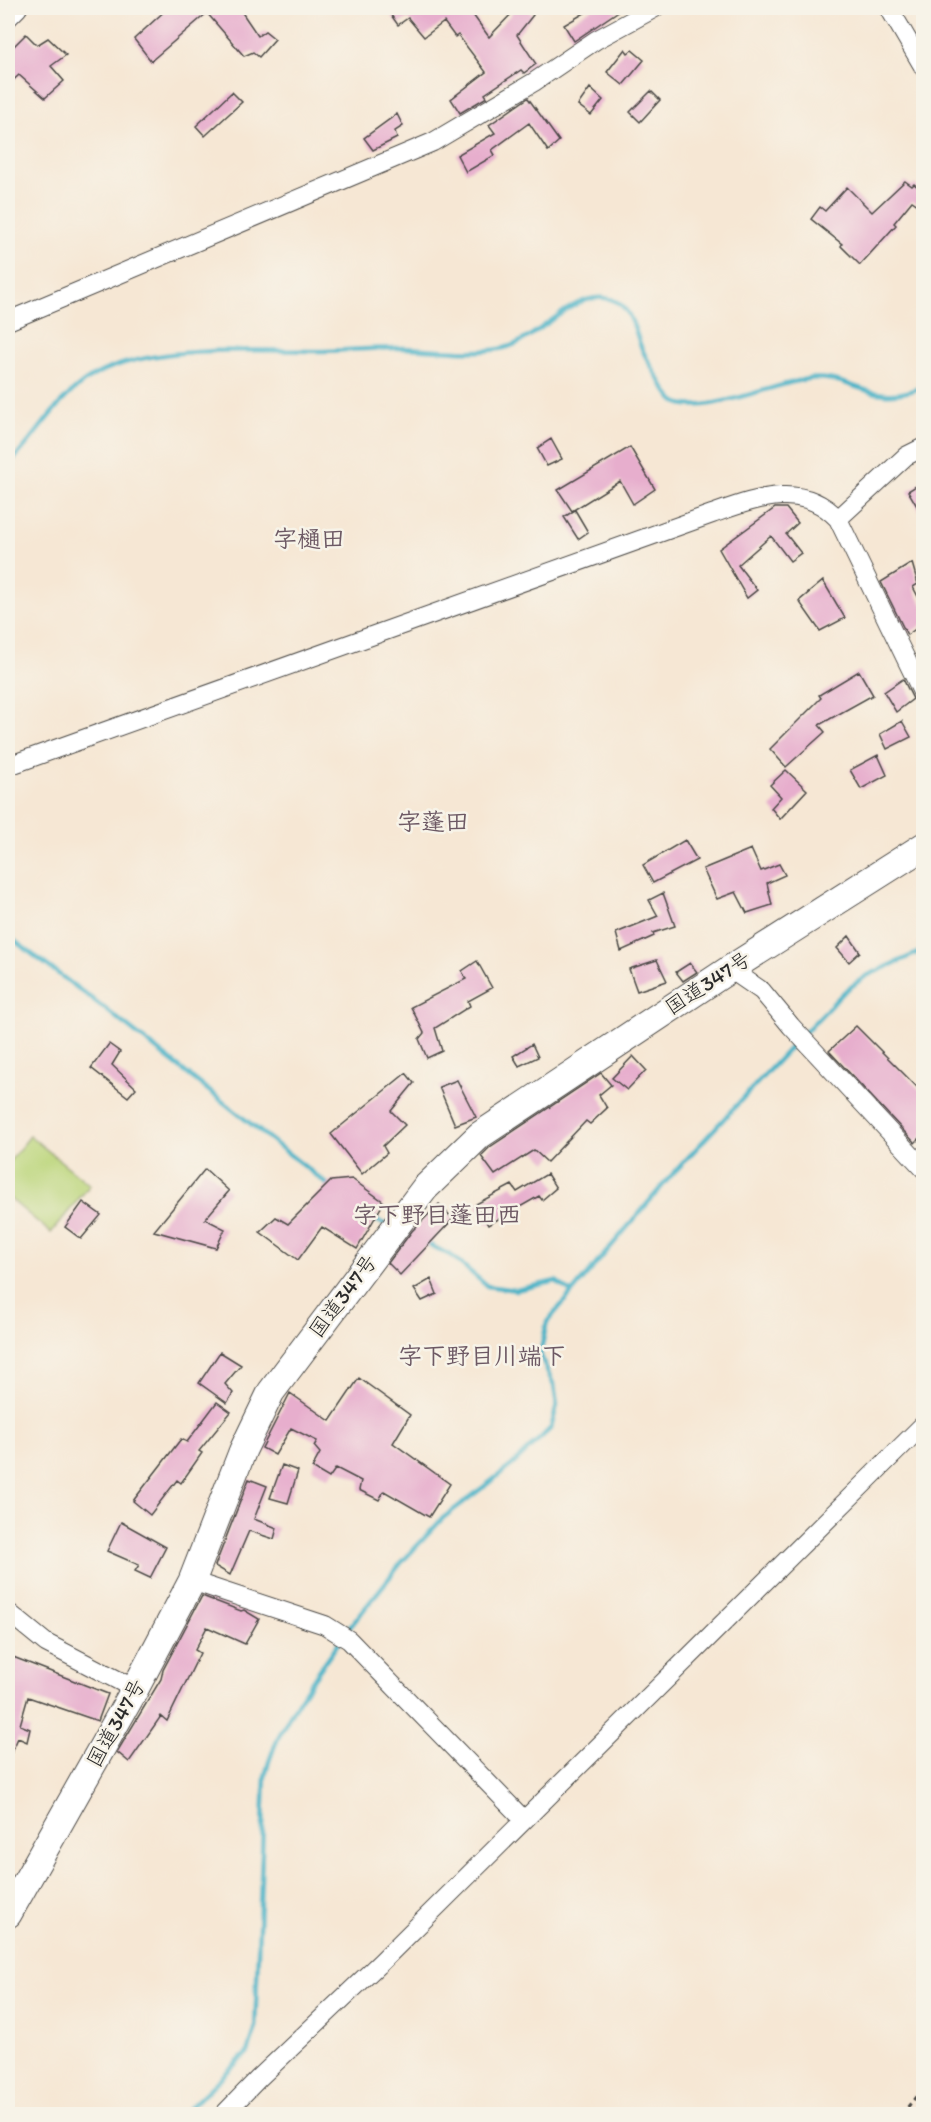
<svg xmlns="http://www.w3.org/2000/svg" width="931" height="2122" viewBox="0 0 931 2122" font-family="Itim,'Klee One',sans-serif">
	<style>
		.green { fill: #bcd67c; stroke: #748054; stroke-width: 1.5 }
		.lines { fill: none; stroke-linecap: round; stroke-linejoin: round }
		.stream { stroke: #49b3c7; stroke-width: 4.5 }
		.building { fill: #e7aecd }
		.minor-casing { stroke: #494744; stroke-width: 20 }
		.highway-casing { stroke: #494744; stroke-width: 29 }
		.path { stroke: #494744; stroke-width: 3; stroke-dasharray: 4.5 4.5; stroke-linecap: butt }
		.minor { stroke: #fff; stroke-width: 18 }
		.highway { stroke: #fff; stroke-width: 27 }
		.labels { text-anchor: middle; stroke-width: 5; stroke-linejoin: round; paint-order: stroke }
		.street-label { font-size: 21px; fill: #2b2b2b; stroke: #f7f3e8 }
		.quarter-label { font-size: 24px; font-weight: bold; fill: #6d5964; stroke: #f7f3e8 }
	</style>
	<rect width="100%" height="100%" fill="#f7f3e8"/>
	<filter id="ink" filterUnits="userSpaceOnUse"><feTurbulence type="fractalNoise" baseFrequency=".0167" numOctaves="2"/><feDisplacementMap in="SourceGraphic" scale="12" xChannelSelector="R" yChannelSelector="G"/><feConvolveMatrix kernelMatrix="1 2 1 2 8 2 1 2 1" color-interpolation-filters="sRGB"/></filter>
	<filter id="wash" filterUnits="userSpaceOnUse"><feTurbulence type="fractalNoise" baseFrequency=".008" numOctaves="4" result="noise"/><feDisplacementMap in="SourceGraphic" scale="24" xChannelSelector="R" yChannelSelector="G"/><feGaussianBlur stdDeviation="1.35" result="paint"/><feColorMatrix in="noise" values="0 0 0 0 0 0 0 0 0 0 0 0 0 0 0 0 0 1.4 0 .05"/><feComposite in="paint" operator="in"/></filter>
	<g filter="url(#wash)">
		<rect width="100%" height="100%" fill="#f6e7d4"/>
		<path class="green" d="M 30,1136 L 90,1185 L 51,1233 L 8,1197 L 8,1163 Z"/>
		<g class="lines">
			<path class="stream" d="M 8,465 C 37,437 51,406 85,381 C 137,344 253,350 316,351 C 345,351 375,347 405,348 C 437,349 471,355 504,348 C 538,340 571,293 605,298 C 631,301 634,330 642,349 C 648,362 656,374 663,386 C 667,391 670,399 676,402 C 702,416 776,383 808,379 C 852,373 871,410 924,386
				M 8,936 L 104,1008 L 332,1188
				M 803,1034 L 845,991 L 866,976 L 924,950
				M 370,1217 L 386,1225
				M 424,1242 L 452,1256 L 487,1286 L 516,1290 L 556,1281 L 571,1292
				M 346,1632 L 401,1563 L 443,1518 L 512,1465 L 551,1428 L 557,1405 L 554,1386 L 540,1354 L 547,1322 L 669,1178 L 797,1040
				M 183,2114 L 248,2052 L 255,2030 L 265,1776 C 277,1724 312,1682 341,1639"/>
		</g>
		<g id="blocks">
			<path class="building" d="M 168,8 L 239,8 L 258,36 L 265,31 L 275,39 L 259,57 L 253,52 L 244,56 L 207,13 L 151,61 L 134,39 Z
				M 386,8 L 468,8 L 489,37 L 517,8 L 526,8 L 533,15 L 517,35 L 536,64 L 524,73 L 521,70 L 485,94 L 487,97 L 460,113 L 451,99 L 486,72 L 458,35 L 455,37 L 444,22 L 424,37 L 408,18 L 398,25 Z
				M 593,8 L 623,8 L 574,41 L 564,25 Z
				M 26,34 L 37,45 L 48,38 L 66,55 L 51,66 L 64,81 L 45,98 L 19,75 L 8,85 L 8,52 Z
				M 625,49 L 628,53 L 632,50 L 644,60 L 623,85 L 607,72 Z
				M 590,88 L 603,100 L 591,115 L 578,105 Z
				M 651,91 L 660,100 L 640,122 L 630,112 Z
				M 232,92 L 242,102 L 205,136 L 196,126 Z
				M 528,98 L 559,141 L 548,151 L 529,123 L 492,150 L 495,155 L 466,172 L 457,155 L 495,133 L 489,125 Z
				M 397,114 L 403,126 L 395,131 L 397,138 L 373,150 L 364,138 Z
				M 905,181 L 912,186 L 914,184 L 924,192 L 924,209 L 912,201 L 894,223 L 896,225 L 860,265 L 841,246 L 842,244 L 811,219 L 820,207 L 825,211 L 847,187 L 872,212 Z
				M 551,439 L 562,459 L 547,466 L 537,448 Z
				M 630,447 L 655,489 L 633,504 L 620,481 L 572,511 L 558,490 Z
				M 924,481 L 924,518 L 908,491 Z
				M 775,508 L 786,508 L 798,523 L 786,534 L 801,553 L 790,561 L 771,536 L 738,565 L 757,590 L 747,598 L 719,549 Z
				M 575,510 L 588,532 L 578,539 L 564,517 Z
				M 912,563 L 918,584 L 913,587 L 924,608 L 924,623 L 907,635 L 881,582 Z
				M 823,581 L 845,618 L 820,631 L 799,601 Z
				M 859,671 L 873,695 L 819,725 L 825,732 L 786,767 L 770,749 L 821,698 L 819,695 Z
				M 903,679 L 913,699 L 896,712 L 884,692 Z
				M 902,721 L 911,737 L 887,749 L 880,734 Z
				M 878,755 L 887,775 L 861,789 L 850,770 Z
				M 786,770 L 807,790 L 780,819 L 771,808 L 781,797 L 770,785 Z
				M 685,840 L 697,860 L 653,883 L 643,865 Z
				M 751,849 L 761,871 L 779,864 L 785,875 L 767,883 L 772,905 L 747,913 L 736,892 L 717,899 L 703,869 Z
				M 663,893 L 675,926 L 653,933 L 654,936 L 621,951 L 616,933 L 658,916 L 649,900 Z
				M 849,936 L 860,952 L 849,962 L 837,948 Z
				M 657,960 L 667,981 L 637,991 L 629,969 Z
				M 477,961 L 492,988 L 468,1001 L 470,1006 L 435,1028 L 442,1051 L 427,1058 L 419,1039 L 424,1033 L 411,1007 L 466,979 L 462,971 Z
				M 690,963 L 697,972 L 683,981 L 676,972 Z
				M 856,1026 L 924,1094 L 924,1134 L 915,1143 L 829,1051 Z
				M 109,1044 L 120,1052 L 112,1065 L 136,1088 L 128,1097 L 91,1068 Z
				M 532,1044 L 538,1057 L 519,1066 L 513,1056 Z
				M 633,1056 L 646,1070 L 627,1090 L 612,1078 Z
				M 406,1073 L 414,1083 L 391,1111 L 405,1125 L 383,1146 L 387,1153 L 362,1174 L 331,1134 Z
				M 601,1073 L 611,1085 L 599,1095 L 607,1108 L 590,1124 L 586,1121 L 547,1162 L 534,1150 L 495,1175 L 481,1156 L 490,1147 Z
				M 457,1080 L 476,1117 L 455,1125 L 439,1087 Z
				M 205,1169 L 229,1191 L 205,1219 L 225,1229 L 216,1248 L 154,1231 Z
				M 547,1174 L 556,1188 L 542,1200 L 539,1196 L 488,1225 L 476,1204 L 512,1185 L 517,1192 Z
				M 352,1179 L 384,1202 L 357,1249 L 322,1227 L 298,1260 L 260,1232 L 276,1217 L 288,1224 L 331,1181 Z
				M 83,1202 L 101,1215 L 81,1239 L 65,1227 Z
				M 439,1204 L 453,1219 L 400,1275 L 388,1263 L 412,1231 Z
				M 431,1279 L 437,1294 L 422,1301 L 414,1289 Z
				M 220,1352 L 241,1365 L 225,1384 L 233,1393 L 227,1403 L 199,1383 Z
				M 359,1378 L 410,1415 L 393,1443 L 450,1484 L 429,1517 L 384,1491 L 379,1500 L 359,1490 L 361,1481 L 336,1468 L 329,1478 L 312,1468 L 320,1453 L 314,1446 L 317,1441 L 291,1428 L 275,1455 L 262,1448 L 290,1393 L 330,1421 Z
				M 217,1402 L 231,1412 L 199,1451 L 202,1453 L 181,1483 L 177,1480 L 150,1515 L 133,1501 L 181,1439 L 187,1442 Z
				M 282,1465 L 298,1471 L 288,1503 L 270,1498 Z
				M 249,1479 L 267,1486 L 254,1519 L 277,1528 L 274,1539 L 249,1531 L 230,1575 L 215,1566 Z
				M 121,1522 L 166,1547 L 150,1578 L 135,1571 L 139,1565 L 107,1551 Z
				M 202,1596 L 241,1611 L 244,1610 L 259,1619 L 245,1644 L 207,1627 L 195,1650 L 200,1653 L 167,1721 L 161,1716 L 129,1762 L 117,1752 L 161,1679 L 163,1670 Z
				M 8,1655 L 108,1694 L 98,1721 L 28,1697 L 20,1725 L 30,1729 L 27,1742 L 18,1738 L 8,1761 Z"/>
		</g>
	</g>
	<g filter="url(#ink)">
		<use href="#blocks" fill-opacity="0" stroke="#494744" stroke-width="1.5"/>
		<g class="lines">
			<g class="minor-casing">
				<path id="minor" d="M 889,8 L 924,68
					M 8,18 L 18,8
					M 8,321 L 433,142 L 534,82 L 596,40 L 655,8
					M 838,519 L 906,456 L 924,447
					M 8,766 L 712,514 C 755,499 802,480 838,519 L 924,696
					M 730,969 L 762,991 L 791,1026 L 924,1169
					M 192,1581 L 325,1625 L 349,1640 L 524,1820
					M 8,1612 L 46,1643 L 135,1689
					M 224,2114 L 259,2078 L 381,1962 L 924,1424"/>
			</g>
			<g class="highway-casing">
				<path id="highway" d="M 8,1914 L 135,1689 L 192,1581 L 243,1450 L 271,1392 L 425,1188 L 480,1135 L 730,969 L 924,846"/>
			</g>
			<path class="path" d="M 902,2114 L 924,2087"/>
			<use href="#minor" class="minor"/>
			<use href="#highway" class="highway"/>
		</g>
	</g>
	<g class="labels">
		<g class="street-label">
			<text transform="translate(708 983) rotate(-33)" y="7">国道347号</text>
			<text transform="translate(343 1296) rotate(-53)" y="7">国道347号</text>
			<text transform="translate(116 1723) rotate(-61)" y="7">国道347号</text>
		</g>
		<g class="quarter-label">
			<text x="309" y="547">字樋田</text>
			<text x="433" y="830">字蓬田</text>
			<text x="437" y="1223">字下野目蓬田西</text>
			<text x="482" y="1364">字下野目川端下</text>
		</g>
	</g>
	<rect width="931" height="2122" fill="none" stroke="#f7f3e8" stroke-width="30"/>
</svg>
